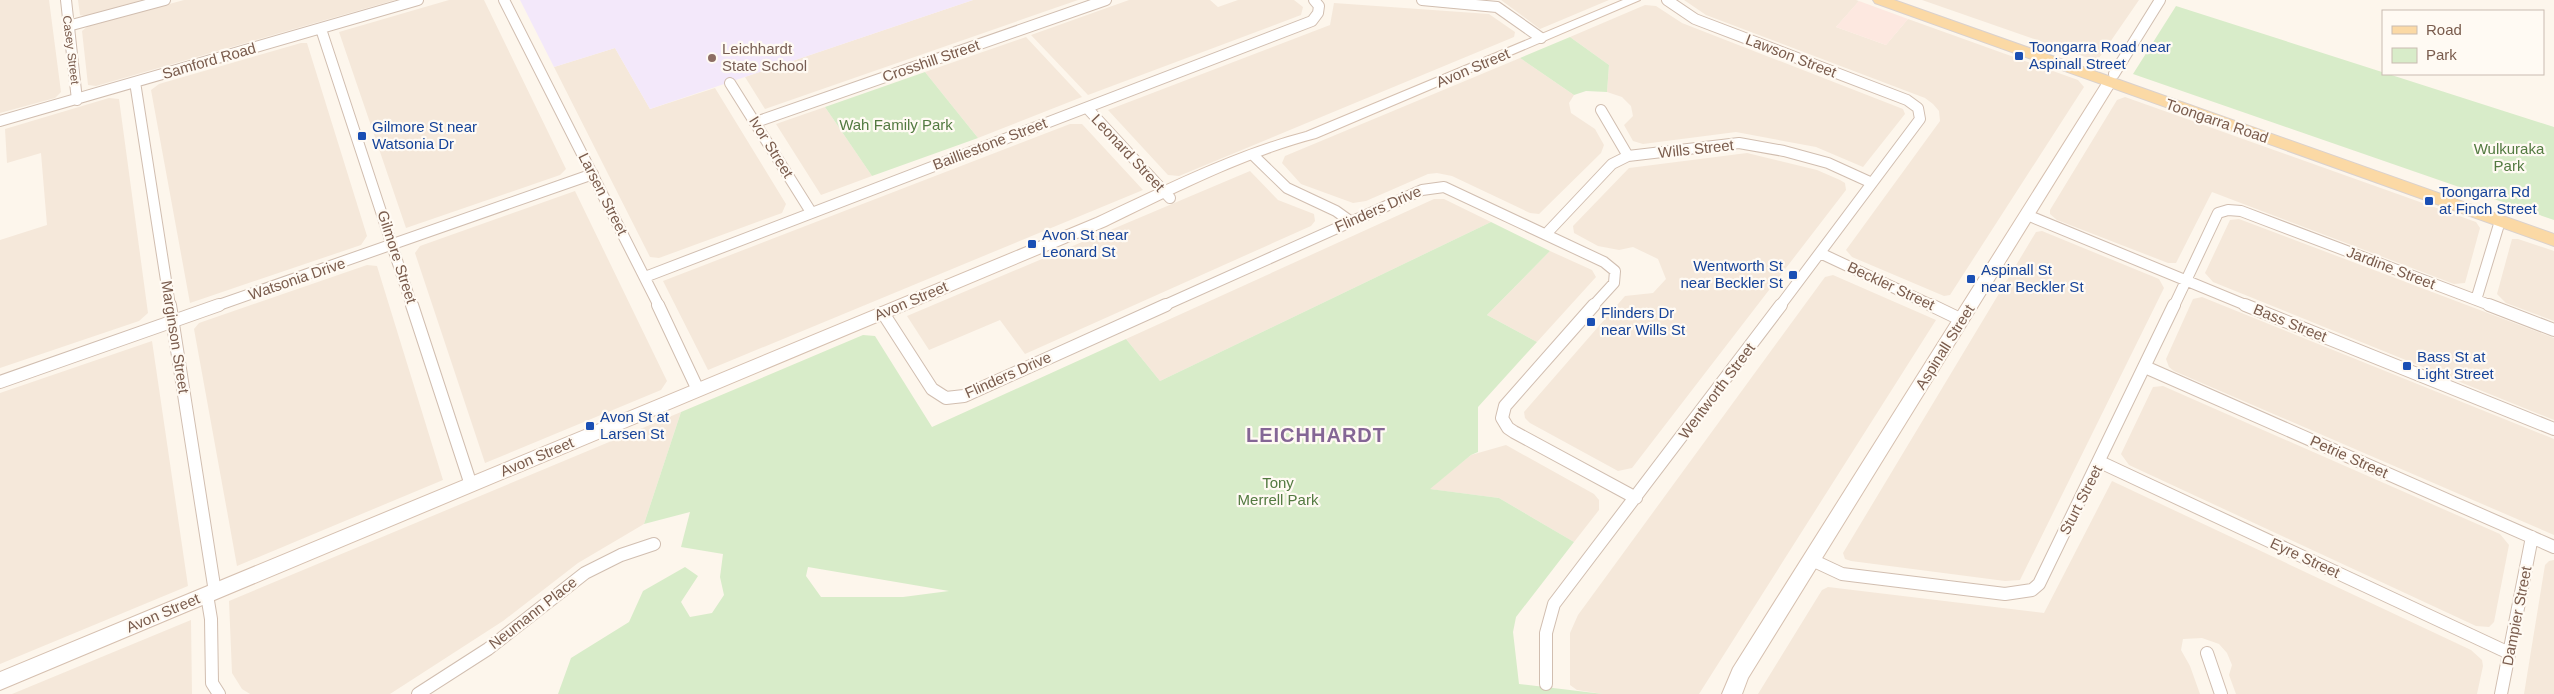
<svg xmlns="http://www.w3.org/2000/svg" width="2554" height="694" viewBox="0 0 2554 694" font-family="Arial,sans-serif">
	<style>
		.residential { fill: #f5e8da }
		.commercial { fill: #fde8e0 }
		.education { fill: #f3e8fa }
		.green { fill: #d8ecc9; fill-rule: evenodd }
		.lines { fill: none; stroke-linecap: round; stroke-linejoin: round }
		.street-far1-casing { stroke: #d1beb0; stroke-width: 12 }
		.street-casing { stroke: #d1beb0; stroke-width: 14 }
		.secondary-casing { stroke: #d6c0b0; stroke-width: 2 }
		.primary-casing { stroke: #dad1cd; stroke-width: 2 }
		.street-far1 { stroke: #fff; stroke-width: 10 }
		.street { stroke: #fff; stroke-width: 12 }
		.secondary { fill: #fff; fill-rule: evenodd }
		.primary { fill: #fbd9a5; fill-rule: evenodd }
		.transit-dot { fill: #1a4fb4; stroke: #fffaf3; stroke-width: 2 }
		.education-dot { fill: #8d6e63; stroke: #fffaf3; stroke-width: 2 }
		.labels { text-anchor: middle; stroke-width: 4.5; stroke-linejoin: round; paint-order: stroke }
		.far-street-label { font-size: 12px; fill: #7a5c4d; stroke: #fffaf3 }
		.transit-label { font-size: 15px; fill: #164399; stroke: #fffaf3; text-anchor: start }
		.education-label { font-size: 15px; fill: #785e54; stroke: #fffaf3; text-anchor: start }
		.street-label { font-size: 15px; fill: #7a5c4d; stroke: #fffaf3 }
		.park-label { font-size: 15px; fill: #537a41; stroke: #fffaf3 }
		.district-label { font-size: 20px; font-weight: bold; letter-spacing: 1px; fill: #846695; stroke: #fffaf3 }
	</style>
	<rect width="100%" height="100%" fill="#fdf6ec"/>
	<path class="residential" d="M 0,0 L 49,0 L 61,92 L 55,98 L 0,113 Z
		M 78,0 L 144,0 L 85,16 L 80,15 Z
		M 184,0 L 395,0 L 96,86 L 88,85 L 82,31 L 88,26 Z
		M 449,0 L 484,0 L 566,169 L 560,175 L 406,228 L 339,32 Z
		M 973,0 L 1078,0 L 765,109 L 745,77 Z
		M 1129,0 L 1210,0 L 1218,7 L 1238,0 L 1294,0 L 1303,7 L 1301,15 L 1088,95 L 1031,35 Z
		M 1501,0 L 1609,0 L 1540,29 Z
		M 1684,0 L 1856,0 L 1859,1 L 1836,27 L 1886,45 L 1908,19 L 2078,80 L 2084,87 L 1950,295 L 1944,296 L 1852,257 L 1846,250 L 1940,121 L 1939,111 L 1933,104 L 1925,98 L 1706,15 Z
		M 1922,0 L 2139,0 L 2097,61 Z
		M 1334,3 L 1489,14 L 1515,32 L 1514,37 L 1179,176 L 1168,175 L 1108,110 L 1330,25 Z
		M 1645,5 L 1656,6 L 1682,23 L 1903,109 L 1905,114 L 1863,167 L 1816,147 L 1736,132 L 1643,144 L 1633,141 L 1624,125 L 1633,116 L 1631,106 L 1622,97 L 1607,92 L 1609,65 L 1570,37 Z
		M 1026,37 L 1082,97 L 978,138 L 925,72 Z
		M 301,43 L 307,43 L 367,236 L 361,245 L 190,303 L 151,90 L 159,84 Z
		M 615,48 L 650,109 L 715,88 L 786,204 L 782,213 L 659,258 L 650,257 L 554,67 Z
		M 1520,58 L 1574,95 L 1569,103 L 1571,113 L 1595,129 L 1604,145 L 1601,153 L 1539,214 L 1530,213 L 1452,176 L 1437,173 L 1428,174 L 1366,201 L 1353,203 L 1301,184 L 1282,163 L 1285,156 Z
		M 2125,97 L 2476,222 L 2480,228 L 2465,283 L 2454,284 L 2212,192 L 2176,263 L 2168,263 L 2057,220 L 2050,214 L 2050,210 L 2117,100 Z
		M 109,98 L 119,99 L 148,313 L 139,321 L 0,368 L 0,240 L 47,225 L 41,153 L 7,163 L 5,129 Z
		M 825,107 L 872,176 L 821,195 L 776,124 Z
		M 1070,124 L 1082,124 L 1143,190 L 708,370 L 663,281 Z
		M 1747,153 L 1817,170 L 1840,180 L 1845,183 L 1846,190 L 1632,468 L 1618,471 L 1530,423 L 1525,418 L 1524,412 L 1625,296 L 1653,293 L 1666,279 L 1658,259 L 1633,247 L 1619,250 L 1598,246 L 1574,233 L 1573,226 L 1629,168 Z
		M 1250,171 L 1278,200 L 1314,214 L 1315,221 L 1311,226 L 1025,354 L 1000,320 L 929,350 L 907,316 Z
		M 575,191 L 667,381 L 661,390 L 485,463 L 415,253 L 420,246 Z
		M 1434,199 L 1444,199 L 1491,222 L 1160,381 L 1126,339 Z
		M 2239,219 L 2554,338 L 2554,420 L 2213,282 L 2205,273 L 2230,220 Z
		M 2042,231 L 2159,279 L 2164,288 L 2020,580 L 2005,581 L 1851,561 L 1845,559 L 1843,553 L 2036,232 Z
		M 2512,239 L 2518,239 L 2554,251 L 2554,321 L 2506,303 L 2497,294 Z
		M 1550,251 L 1592,270 L 1596,277 L 1537,342 L 1487,315 Z
		M 367,265 L 377,266 L 443,480 L 237,566 L 194,329 L 199,323 Z
		M 1833,275 L 1936,320 L 1699,694 L 1603,694 L 1577,690 L 1570,685 L 1570,633 L 1578,615 L 1825,277 Z
		M 2202,297 L 2554,439 L 2554,535 L 2174,371 L 2169,367 L 2166,359 L 2193,299 Z
		M 152,341 L 188,586 L 0,664 L 0,393 Z
		M 2163,386 L 2500,534 L 2509,545 L 2494,622 L 2489,627 L 2476,626 L 2129,465 L 2121,454 L 2153,387 Z
		M 681,412 L 644,524 L 578,563 L 503,621 L 390,694 L 250,694 L 242,689 L 232,673 L 229,601 Z
		M 1506,445 L 1594,494 L 1599,500 L 1599,510 L 1574,542 L 1499,498 L 1429,489 L 1471,455 Z
		M 2112,481 L 2471,650 L 2482,660 L 2483,666 L 2477,694 L 2236,694 L 2229,675 L 2232,665 L 2227,653 L 2219,644 L 2202,638 L 2183,639 L 2181,650 L 2190,666 L 2200,694 L 1758,694 L 1822,590 L 1828,587 L 2044,613 Z
		M 2554,560 L 2554,694 L 2524,694 L 2545,565 L 2549,561 Z
		M 191,620 L 192,694 L 12,694 Z"/>
	<path class="commercial" d="M 1859,1 L 1908,19 L 1886,45 L 1836,27 Z"/>
	<path class="education" d="M 520,0 L 973,0 L 650,109 L 615,48 L 554,67 Z"/>
	<path class="green" d="M 2176,6 L 2554,127 L 2554,220 L 2133,74 Z
		M 1570,37 L 1609,65 L 1607,92 L 1586,91 L 1574,95 L 1520,58 Z
		M 925,72 L 978,138 L 872,176 L 825,107 Z
		M 1491,222 L 1550,251 L 1487,315 L 1537,342 L 1478,407 L 1478,452 L 1471,455 L 1430,489 L 1499,498 L 1574,542 L 1516,617 L 1513,632 L 1519,684 L 1603,694 L 558,694 L 571,658 L 629,622 L 643,591 L 685,567 L 698,576 L 681,602 L 690,617 L 712,613 L 724,595 L 720,577 L 723,554 L 681,547 L 690,512 L 644,524 L 681,412 L 863,335 L 875,336 L 932,427 L 1126,339 L 1160,381 ZM 808,567 L 949,591 L 903,597 L 821,597 L 806,576 Z"/>
	<g class="lines">
		<g class="street-far1-casing">
			<path id="street-far1" d="M 66,0 L 77,100
				M 504,0 L 659,306
				M 1422,0 L 1497,7 L 1541,38
				M 1667,0 L 1695,19 L 1907,100 L 1918,108 L 1920,119 L 1780,306
				M 68,26 L 165,0
				M 321,29 L 412,306
				M 2114,74 L 2160,0
				M 135,82 L 170,306
				M 730,83 L 811,212
				M 1087,108 L 1170,198
				M 1601,110 L 1628,156
				M 0,121 L 418,0
				M 756,122 L 1106,0
				M 1253,155 L 1287,188 L 1336,211 L 1350,221
				M 2027,215 L 2248,306
				M 1546,234 L 1612,164 L 1628,156 L 1739,143 L 1784,151 L 1828,163 L 1872,183
				M 1820,253 L 1933,306
				M 645,277 L 1312,21 L 1318,13 L 1319,6 L 1314,0
				M 2476,300 L 2500,221
				M 216,306 L 593,174
				M 1163,306 L 1422,190 L 1444,187 L 1604,262 L 1615,271 L 1614,283 L 1593,306
				M 2174,306 L 2218,213 L 2228,210 L 2241,211 L 2492,306"/>
		</g>
		<g class="street-casing">
			<path id="street" d="M 170,305 L 215,592
				M 412,305 L 471,485
				M 658,305 L 698,390
				M 1594,305 L 1505,406 L 1502,418 L 1508,428 L 1514,432 L 1636,498
				M 1931,305 L 1962,320
				M 2245,305 L 2554,429
				M 2489,305 L 2554,330
				M 883,313 L 932,389 L 946,398 L 964,396 L 1166,305
				M 2145,367 L 2554,547
				M 0,382 L 219,305
				M 2100,462 L 2509,653
				M 1812,560 L 1842,574 L 2005,594 L 2032,590 L 2039,584 L 2174,305
				M 207,595 L 211,619 L 212,683 L 219,694
				M 2207,653 L 2221,694
				M 1546,684 L 1546,633 L 1554,604 L 1781,305
				M 418,694 L 488,649 L 585,573 L 621,555 L 654,544
				M 2501,694 L 2532,537"/>
		</g>
		<g class="secondary-casing">
			<path id="secondary" d="M 1623,0 L 1640,0 L 1316,138 C 1246,156 1172,194 1106,226 L 0,690 L 0,672 L 1096,218 C 1162,187 1236,150 1306,132 Z
				M 2109,79 L 2116,83 L 1748,678 L 1742,694 L 1722,694 L 1733,668 L 2102,83 Z"/>
		</g>
		<g class="primary-casing">
			<path id="primary" d="M 1873,0 L 1894,0 L 2554,234 L 2554,246 L 1875,3 Z"/>
		</g>
		<use href="#street-far1" class="street-far1"/>
		<use href="#street" class="street"/>
		<use href="#secondary" class="secondary"/>
		<use href="#primary" class="primary"/>
	</g>
	<g class="transit-dot">
		<rect x="2014" y="51" width="10" height="10" rx="2.5"/>
		<rect x="357" y="131" width="10" height="10" rx="2.5"/>
		<rect x="2424" y="196" width="10" height="10" rx="2.5"/>
		<rect x="1027" y="239" width="10" height="10" rx="2.5"/>
		<rect x="1788" y="270" width="10" height="10" rx="2.5"/>
		<rect x="1966" y="274" width="10" height="10" rx="2.5"/>
		<rect x="1586" y="317" width="10" height="10" rx="2.5"/>
		<rect x="2402" y="361" width="10" height="10" rx="2.5"/>
		<rect x="585" y="421" width="10" height="10" rx="2.5"/>
	</g>
	<circle class="education-dot" cx="712" cy="58" r="5"/>
	<g class="labels">
		<g class="far-street-label">
			<text transform="translate(71 50) rotate(83)" y="4">Casey Street</text>
		</g>
		<g class="transit-label">
			<text x="2029" y="52">Toongarra Road near<tspan x="2029" dy="17">Aspinall Street</tspan></text>
			<text x="372" y="132">Gilmore St near<tspan x="372" dy="17">Watsonia Dr</tspan></text>
			<text x="2439" y="197">Toongarra Rd<tspan x="2439" dy="17">at Finch Street</tspan></text>
			<text x="1042" y="240">Avon St near<tspan x="1042" dy="17">Leonard St</tspan></text>
			<text x="1783" y="271" text-anchor="end">Wentworth St<tspan x="1783" dy="17">near Beckler St</tspan></text>
			<text x="1981" y="275">Aspinall St<tspan x="1981" dy="17">near Beckler St</tspan></text>
			<text x="1601" y="318">Flinders Dr<tspan x="1601" dy="17">near Wills St</tspan></text>
			<text x="2417" y="362">Bass St at<tspan x="2417" dy="17">Light Street</tspan></text>
			<text x="600" y="422">Avon St at<tspan x="600" dy="17">Larsen St</tspan></text>
		</g>
		<g class="education-label">
			<text x="722" y="54">Leichhardt<tspan x="722" dy="17">State School</tspan></text>
		</g>
		<g class="street-label">
			<text transform="translate(1791 56) rotate(21)" y="5">Lawson Street</text>
			<text transform="translate(209 61) rotate(-16)" y="5">Samford Road</text>
			<text transform="translate(931 61) rotate(-19)" y="5">Crosshill Street</text>
			<text transform="translate(1473 68) rotate(-23)" y="5">Avon Street</text>
			<text transform="translate(2217 121) rotate(19)" y="5">Toongarra Road</text>
			<text transform="translate(990 144) rotate(-21)" y="5">Bailliestone Street</text>
			<text transform="translate(771 147) rotate(58)" y="5">Ivor Street</text>
			<text transform="translate(1696 149) rotate(-6)" y="5">Wills Street</text>
			<text transform="translate(1128 153) rotate(47)" y="5">Leonard Street</text>
			<text transform="translate(603 194) rotate(63)" y="5">Larsen Street</text>
			<text transform="translate(1378 209) rotate(-24)" y="5">Flinders Drive</text>
			<text transform="translate(397 257) rotate(72)" y="5">Gilmore Street</text>
			<text transform="translate(2391 268) rotate(21)" y="5">Jardine Street</text>
			<text transform="translate(297 279) rotate(-19)" y="5">Watsonia Drive</text>
			<text transform="translate(1891 286) rotate(25)" y="5">Beckler Street</text>
			<text transform="translate(911 301) rotate(-23)" y="5">Avon Street</text>
			<text transform="translate(2290 323) rotate(22)" y="5">Bass Street</text>
			<text transform="translate(175 337) rotate(81)" y="5">Marginson Street</text>
			<text transform="translate(1945 347) rotate(-58)" y="5">Aspinall Street</text>
			<text transform="translate(1008 375) rotate(-24)" y="5">Flinders Drive</text>
			<text transform="translate(1717 391) rotate(-53)" y="5">Wentworth Street</text>
			<text transform="translate(537 457) rotate(-23)" y="5">Avon Street</text>
			<text transform="translate(2349 457) rotate(24)" y="5">Petrie Street</text>
			<text transform="translate(2081 500) rotate(-63)" y="5">Sturt Street</text>
			<text transform="translate(2305 558) rotate(25)" y="5">Eyre Street</text>
			<text transform="translate(163 613) rotate(-23)" y="5">Avon Street</text>
			<text transform="translate(533 613) rotate(-38)" y="5">Neumann Place</text>
			<text transform="translate(2517 616) rotate(-79)" y="5">Dampier Street</text>
		</g>
		<g class="park-label">
			<text x="896" y="130">Wah Family Park</text>
			<text x="2509" y="154">Wulkuraka<tspan x="2509" dy="17">Park</tspan></text>
			<text x="1278" y="488">Tony<tspan x="1278" dy="17">Merrell Park</tspan></text>
		</g>
		<g class="district-label">
			<text x="1316" y="442">LEICHHARDT</text>
		</g>
	</g>
	<rect x="2382" y="10" width="162" height="65" fill="#fffaf3" stroke="#cabbb1"/>
	<rect x="2392" y="26" width="25" height="8" fill="#fbd9a5" stroke="#cabbb1"/>
	<text x="2426" y="35" font-size="15" fill="#7a5c4d">Road</text>
	<rect x="2392" y="48" width="25" height="15" fill="#d8ecc9" stroke="#cabbb1"/>
	<text x="2426" y="60" font-size="15" fill="#7a5c4d">Park</text>
</svg>
